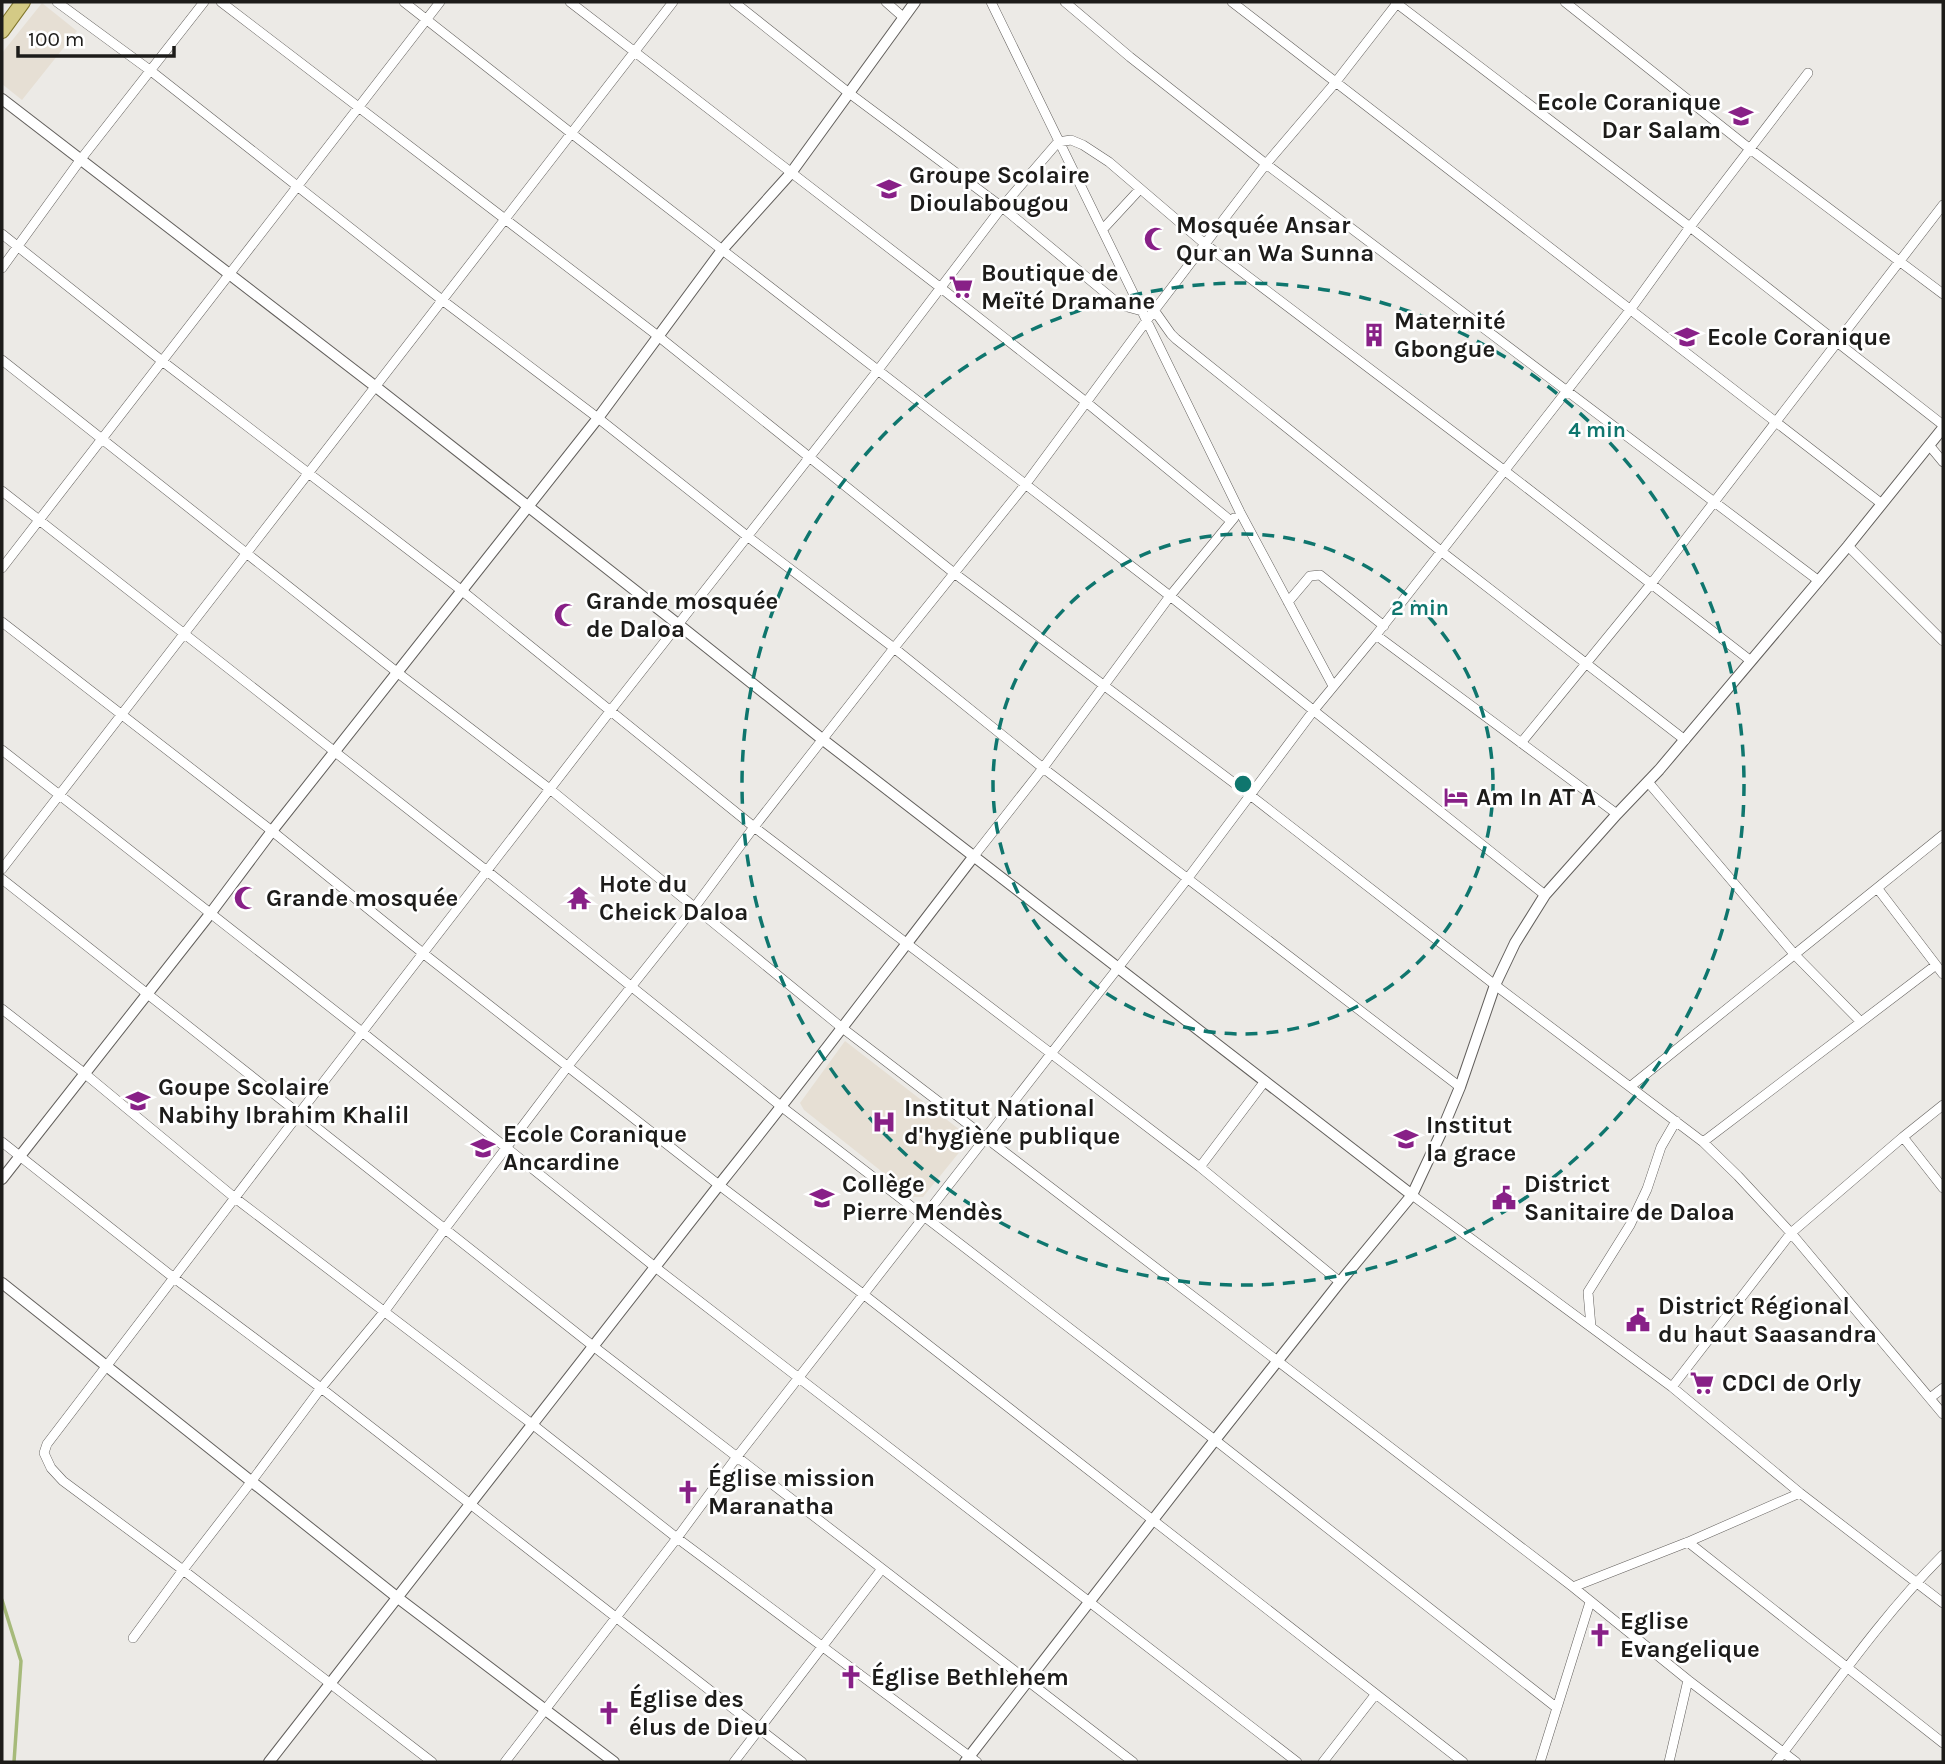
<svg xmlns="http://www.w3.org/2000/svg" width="1945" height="1764" viewBox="0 0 1945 1764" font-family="Karla,sans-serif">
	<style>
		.built { fill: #e6dfd4 }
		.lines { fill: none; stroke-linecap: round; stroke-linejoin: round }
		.stream { stroke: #a6ba7a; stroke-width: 3.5 }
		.minor-casing { stroke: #625f5c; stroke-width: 10 }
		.tertiary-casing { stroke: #625f5c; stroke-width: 12 }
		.primary-casing { stroke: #81762b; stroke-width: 16 }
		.minor { stroke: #fff; stroke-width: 9 }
		.tertiary { stroke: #fff; stroke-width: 10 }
		.primary { stroke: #d4ca85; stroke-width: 14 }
		.ring { fill: none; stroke: #0f766e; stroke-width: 3.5; stroke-dasharray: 12 9 }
		.labels { text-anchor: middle; stroke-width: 5; stroke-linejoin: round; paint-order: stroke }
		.poi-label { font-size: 24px; font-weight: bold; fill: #1d1c1a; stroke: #fff; text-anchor: start }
		.centre { fill: #0f766e; stroke: #fff; stroke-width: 3.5 }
		.ring-label { font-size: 21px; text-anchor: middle; font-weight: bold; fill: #0f766e; stroke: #fff; stroke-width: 5; stroke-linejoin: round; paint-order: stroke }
	</style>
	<rect width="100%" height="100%" fill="#eceae6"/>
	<path class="built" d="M 42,3 L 77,31 L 22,100 L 2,84 L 2,53 Z
		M 845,1041 L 964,1133 L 966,1144 L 923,1197 L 914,1197 L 804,1110 L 800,1103 Z"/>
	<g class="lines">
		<path class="stream" d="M 2,1600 L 21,1661 L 14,1762"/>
		<g class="minor-casing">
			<path id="minor" d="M 57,2 L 151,71 L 442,300 L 598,418 L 747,536 L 894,648 L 1043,768 L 1460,1087
				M 221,2 L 658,336 L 954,573 L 1250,795 L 1495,985 L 1703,1142 L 1738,1176 L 1791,1233 L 1943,1414
				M 404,2 L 571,133 L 1170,596 L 1545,895
				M 570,2 L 941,288 L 1086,402 L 1231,521
				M 734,2 L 849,93 L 1002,207 L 1120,305 L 1142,311
				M 886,2 L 903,17
				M 991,2 L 1240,512 L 1333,686
				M 1065,2 L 1130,57 L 1266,164 L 1819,581
				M 1232,2 L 1882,504
				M 1395,2 L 1690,227 L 1943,425
				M 1565,2 L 1750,149 L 1943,294
				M 1103,229 L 1140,189
				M 2,234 L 162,361 L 461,590 L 754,827 L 1200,1167 L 1340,1282
				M 2,268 L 81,159 L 204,2
				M 1154,310 L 1171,334 L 1176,339 L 1442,552 L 1685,740
				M 2,360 L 398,673 L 551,790 L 841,1027 L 1573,1587 L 1688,1680 L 1796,1762
				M 1929,445 L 1943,462
				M 2,491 L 487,871 L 782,1107 L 1215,1440 L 1557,1708
				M 1848,546 L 1943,641
				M 2,568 L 440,2
				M 1288,602 L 1310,576 L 1320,575 L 1384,626
				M 2,622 L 272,831 L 424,954 L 719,1185 L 863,1294 L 1463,1762
				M 1376,635 L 1617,814
				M 1521,743 L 1651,584 L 1943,205
				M 2,750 L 362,1032 L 655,1267 L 1297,1762
				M 1648,782 L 1795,955 L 1861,1022
				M 974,856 L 1043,768 L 1170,596 L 1234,518
				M 2,869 L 673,2
				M 2,879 L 593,1346 L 1133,1762
				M 1878,889 L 1943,974
				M 2,1009 L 84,1073 L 235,1198 L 532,1424 L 677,1538 L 977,1762
				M 1631,1086 L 1943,835
				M 1903,1137 L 1943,1188
				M 2,1142 L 174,1278 L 321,1388 L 802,1762
				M 1703,1142 L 1936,965
				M 1200,1167 L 1265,1081
				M 1412,1195 L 1672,1387 L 1800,1493 L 1943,1603
				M 1591,1327 L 1588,1292 L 1630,1225 L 1647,1189 L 1661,1147 L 1676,1121
				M 1672,1387 L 1791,1233 L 1903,1137 L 1943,1105
				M 1930,1398 L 1943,1388
				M 1688,1542 L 1943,1743
				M 1573,1587 L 1688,1542 L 1800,1493
				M 133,1638 L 183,1570 L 251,1482 L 321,1388 L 384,1312 L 444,1230 L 568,1066 L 694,908 L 754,827 L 894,648 L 1025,485 L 1147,320 L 1266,164 L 1335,83 L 1398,2
				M 432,1762 L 183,1570 L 63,1481 L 51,1468 L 44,1453 L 47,1444 L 298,1115 L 611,710 L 878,370 L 1002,207 L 1058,142 L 1071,140 L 1083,145 L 1109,162 L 1205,244 L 1505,471 L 1751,661
				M 505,1762 L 677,1538 L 736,1458 L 1188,878 L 1314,710 L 1376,635 L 1630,310 L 1690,227 L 1808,73
				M 734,1762 L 881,1570
				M 1323,1762 L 1375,1695
				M 1540,1762 L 1590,1602
				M 1669,1762 L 1688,1680
				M 1776,1762 C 1830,1692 1880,1618 1943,1555"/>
		</g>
		<g class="tertiary-casing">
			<path id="tertiary" d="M 2,99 L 376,387 L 679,625 L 822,739 L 1412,1195
				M 2,1179 L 210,914 L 272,831 L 598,418 L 722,250 L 791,173 L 915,2
				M 2,1283 L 398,1598 L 614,1762
				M 269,1762 L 719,1185 C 806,1077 889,966 974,856
				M 965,1762 L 1215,1440 L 1340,1282 L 1412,1195 L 1440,1135 L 1460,1087 L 1495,985 L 1515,943 L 1545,895 L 1617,814 L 1659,770 L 1848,546 L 1943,428"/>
		</g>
		<g class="primary-casing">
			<path id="primary" d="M 2,31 L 23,2"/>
		</g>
		<use href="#minor" class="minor"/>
		<use href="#tertiary" class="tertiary"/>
		<use href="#primary" class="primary"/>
	</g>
	<g class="ring">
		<circle cx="1243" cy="784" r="250"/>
		<circle cx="1243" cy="784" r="501"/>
	</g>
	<defs>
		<g id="school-bare" transform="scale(1.89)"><path d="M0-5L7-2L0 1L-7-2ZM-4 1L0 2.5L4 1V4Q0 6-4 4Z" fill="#882087" stroke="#fff" stroke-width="2.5" paint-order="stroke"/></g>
		<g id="mosque-bare" transform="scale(1.89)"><path d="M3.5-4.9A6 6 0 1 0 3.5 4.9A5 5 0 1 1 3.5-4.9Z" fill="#882087" stroke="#fff" stroke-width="2.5" paint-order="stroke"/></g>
		<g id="supermarket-bare" transform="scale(1.89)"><path d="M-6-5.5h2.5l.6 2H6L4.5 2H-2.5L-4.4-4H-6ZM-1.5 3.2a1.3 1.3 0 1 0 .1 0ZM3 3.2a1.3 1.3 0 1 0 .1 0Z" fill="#882087" stroke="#fff" stroke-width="2.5" paint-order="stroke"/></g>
		<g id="building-bare" transform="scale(1.89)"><path d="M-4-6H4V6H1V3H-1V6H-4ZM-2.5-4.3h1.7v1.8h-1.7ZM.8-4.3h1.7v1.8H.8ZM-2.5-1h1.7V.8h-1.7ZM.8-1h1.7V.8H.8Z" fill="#882087" stroke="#fff" stroke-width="2.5" paint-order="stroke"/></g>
		<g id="hotel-bare" transform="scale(1.89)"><path d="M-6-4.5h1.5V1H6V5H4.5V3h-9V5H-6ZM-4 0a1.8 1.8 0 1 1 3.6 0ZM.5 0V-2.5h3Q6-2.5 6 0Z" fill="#882087" stroke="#fff" stroke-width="2.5" paint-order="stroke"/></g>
		<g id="temple-bare" transform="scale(1.89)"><path d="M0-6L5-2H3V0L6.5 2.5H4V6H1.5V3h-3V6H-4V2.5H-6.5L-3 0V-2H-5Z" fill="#882087" stroke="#fff" stroke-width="2.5" paint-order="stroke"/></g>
		<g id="hospital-bare" transform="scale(1.89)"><path d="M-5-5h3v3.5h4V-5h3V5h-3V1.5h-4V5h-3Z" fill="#882087" stroke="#fff" stroke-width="2.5" paint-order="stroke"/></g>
		<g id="civic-bare" transform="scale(1.89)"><path d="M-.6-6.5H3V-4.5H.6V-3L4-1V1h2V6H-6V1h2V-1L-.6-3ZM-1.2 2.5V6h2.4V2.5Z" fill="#882087" stroke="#fff" stroke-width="2.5" paint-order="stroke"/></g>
		<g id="church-bare" transform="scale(1.89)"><path d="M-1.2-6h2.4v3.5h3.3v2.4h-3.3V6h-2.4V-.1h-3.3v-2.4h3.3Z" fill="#882087" stroke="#fff" stroke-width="2.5" paint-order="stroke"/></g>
	</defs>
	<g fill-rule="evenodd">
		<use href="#school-bare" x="1741" y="116"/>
		<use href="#school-bare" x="889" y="189"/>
		<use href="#mosque-bare" x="1156" y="239"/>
		<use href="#supermarket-bare" x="961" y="287"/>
		<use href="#building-bare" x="1374" y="335"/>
		<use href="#school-bare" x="1687" y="337"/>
		<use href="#mosque-bare" x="566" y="615"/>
		<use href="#hotel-bare" x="1456" y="797"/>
		<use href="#mosque-bare" x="246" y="898"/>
		<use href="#temple-bare" x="579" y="898"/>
		<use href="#school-bare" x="138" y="1101"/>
		<use href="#hospital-bare" x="884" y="1122"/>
		<use href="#school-bare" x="1406" y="1139"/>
		<use href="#school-bare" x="483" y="1148"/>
		<use href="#school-bare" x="822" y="1198"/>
		<use href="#civic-bare" x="1504" y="1198"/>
		<use href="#civic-bare" x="1638" y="1320"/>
		<use href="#supermarket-bare" x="1702" y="1383"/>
		<use href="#church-bare" x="688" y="1492"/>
		<use href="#church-bare" x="1600" y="1635"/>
		<use href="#church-bare" x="851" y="1677"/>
		<use href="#church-bare" x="609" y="1713"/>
	</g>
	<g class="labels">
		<g class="poi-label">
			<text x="1721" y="110" text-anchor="end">Ecole Coranique<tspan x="1721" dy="28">Dar Salam</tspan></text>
			<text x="909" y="183">Groupe Scolaire<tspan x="909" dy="28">Dioulabougou</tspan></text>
			<text x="1176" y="233">Mosquée Ansar<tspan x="1176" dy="28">Qur an Wa Sunna</tspan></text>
			<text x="981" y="281">Boutique de<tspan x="981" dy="28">Meïté Dramane</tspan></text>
			<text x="1394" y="329">Maternité<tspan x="1394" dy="28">Gbongue</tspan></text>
			<text x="1707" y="345">Ecole Coranique</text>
			<text x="586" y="609">Grande mosquée<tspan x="586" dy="28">de Daloa</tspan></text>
			<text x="1476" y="805">Am In AT A</text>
			<text x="599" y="892">Hote du<tspan x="599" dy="28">Cheick Daloa</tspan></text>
			<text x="266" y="906">Grande mosquée</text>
			<text x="158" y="1095">Goupe Scolaire<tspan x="158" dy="28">Nabihy Ibrahim Khalil</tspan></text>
			<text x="904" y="1116">Institut National<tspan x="904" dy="28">d'hygiène publique</tspan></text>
			<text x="1426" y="1133">Institut<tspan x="1426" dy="28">la grace</tspan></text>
			<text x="503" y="1142">Ecole Coranique<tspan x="503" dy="28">Ancardine</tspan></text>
			<text x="842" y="1192">Collège<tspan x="842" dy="28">Pierre Mendès</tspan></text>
			<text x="1524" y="1192">District<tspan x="1524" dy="28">Sanitaire de Daloa</tspan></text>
			<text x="1658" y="1314">District Régional<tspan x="1658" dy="28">du haut Saasandra</tspan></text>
			<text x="1722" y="1391">CDCI de Orly</text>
			<text x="708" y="1486">Église mission<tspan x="708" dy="28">Maranatha</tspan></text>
			<text x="1620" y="1629">Eglise<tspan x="1620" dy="28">Evangelique</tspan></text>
			<text x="871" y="1685">Église Bethlehem</text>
			<text x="629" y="1707">Église des<tspan x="629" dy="28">élus de Dieu</tspan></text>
		</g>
	</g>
	<circle cx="1243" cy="784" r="10" class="centre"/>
	<g class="ring-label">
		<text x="1597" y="437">4 min</text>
		<text x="1420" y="615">2 min</text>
	</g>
	<rect width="1945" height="1764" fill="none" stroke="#1d1c1a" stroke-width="7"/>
	<path d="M18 46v10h156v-10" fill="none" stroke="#1d1c1a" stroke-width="3.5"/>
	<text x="28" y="46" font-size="21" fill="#1d1c1a" stroke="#ffffff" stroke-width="5" paint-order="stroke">100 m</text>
</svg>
